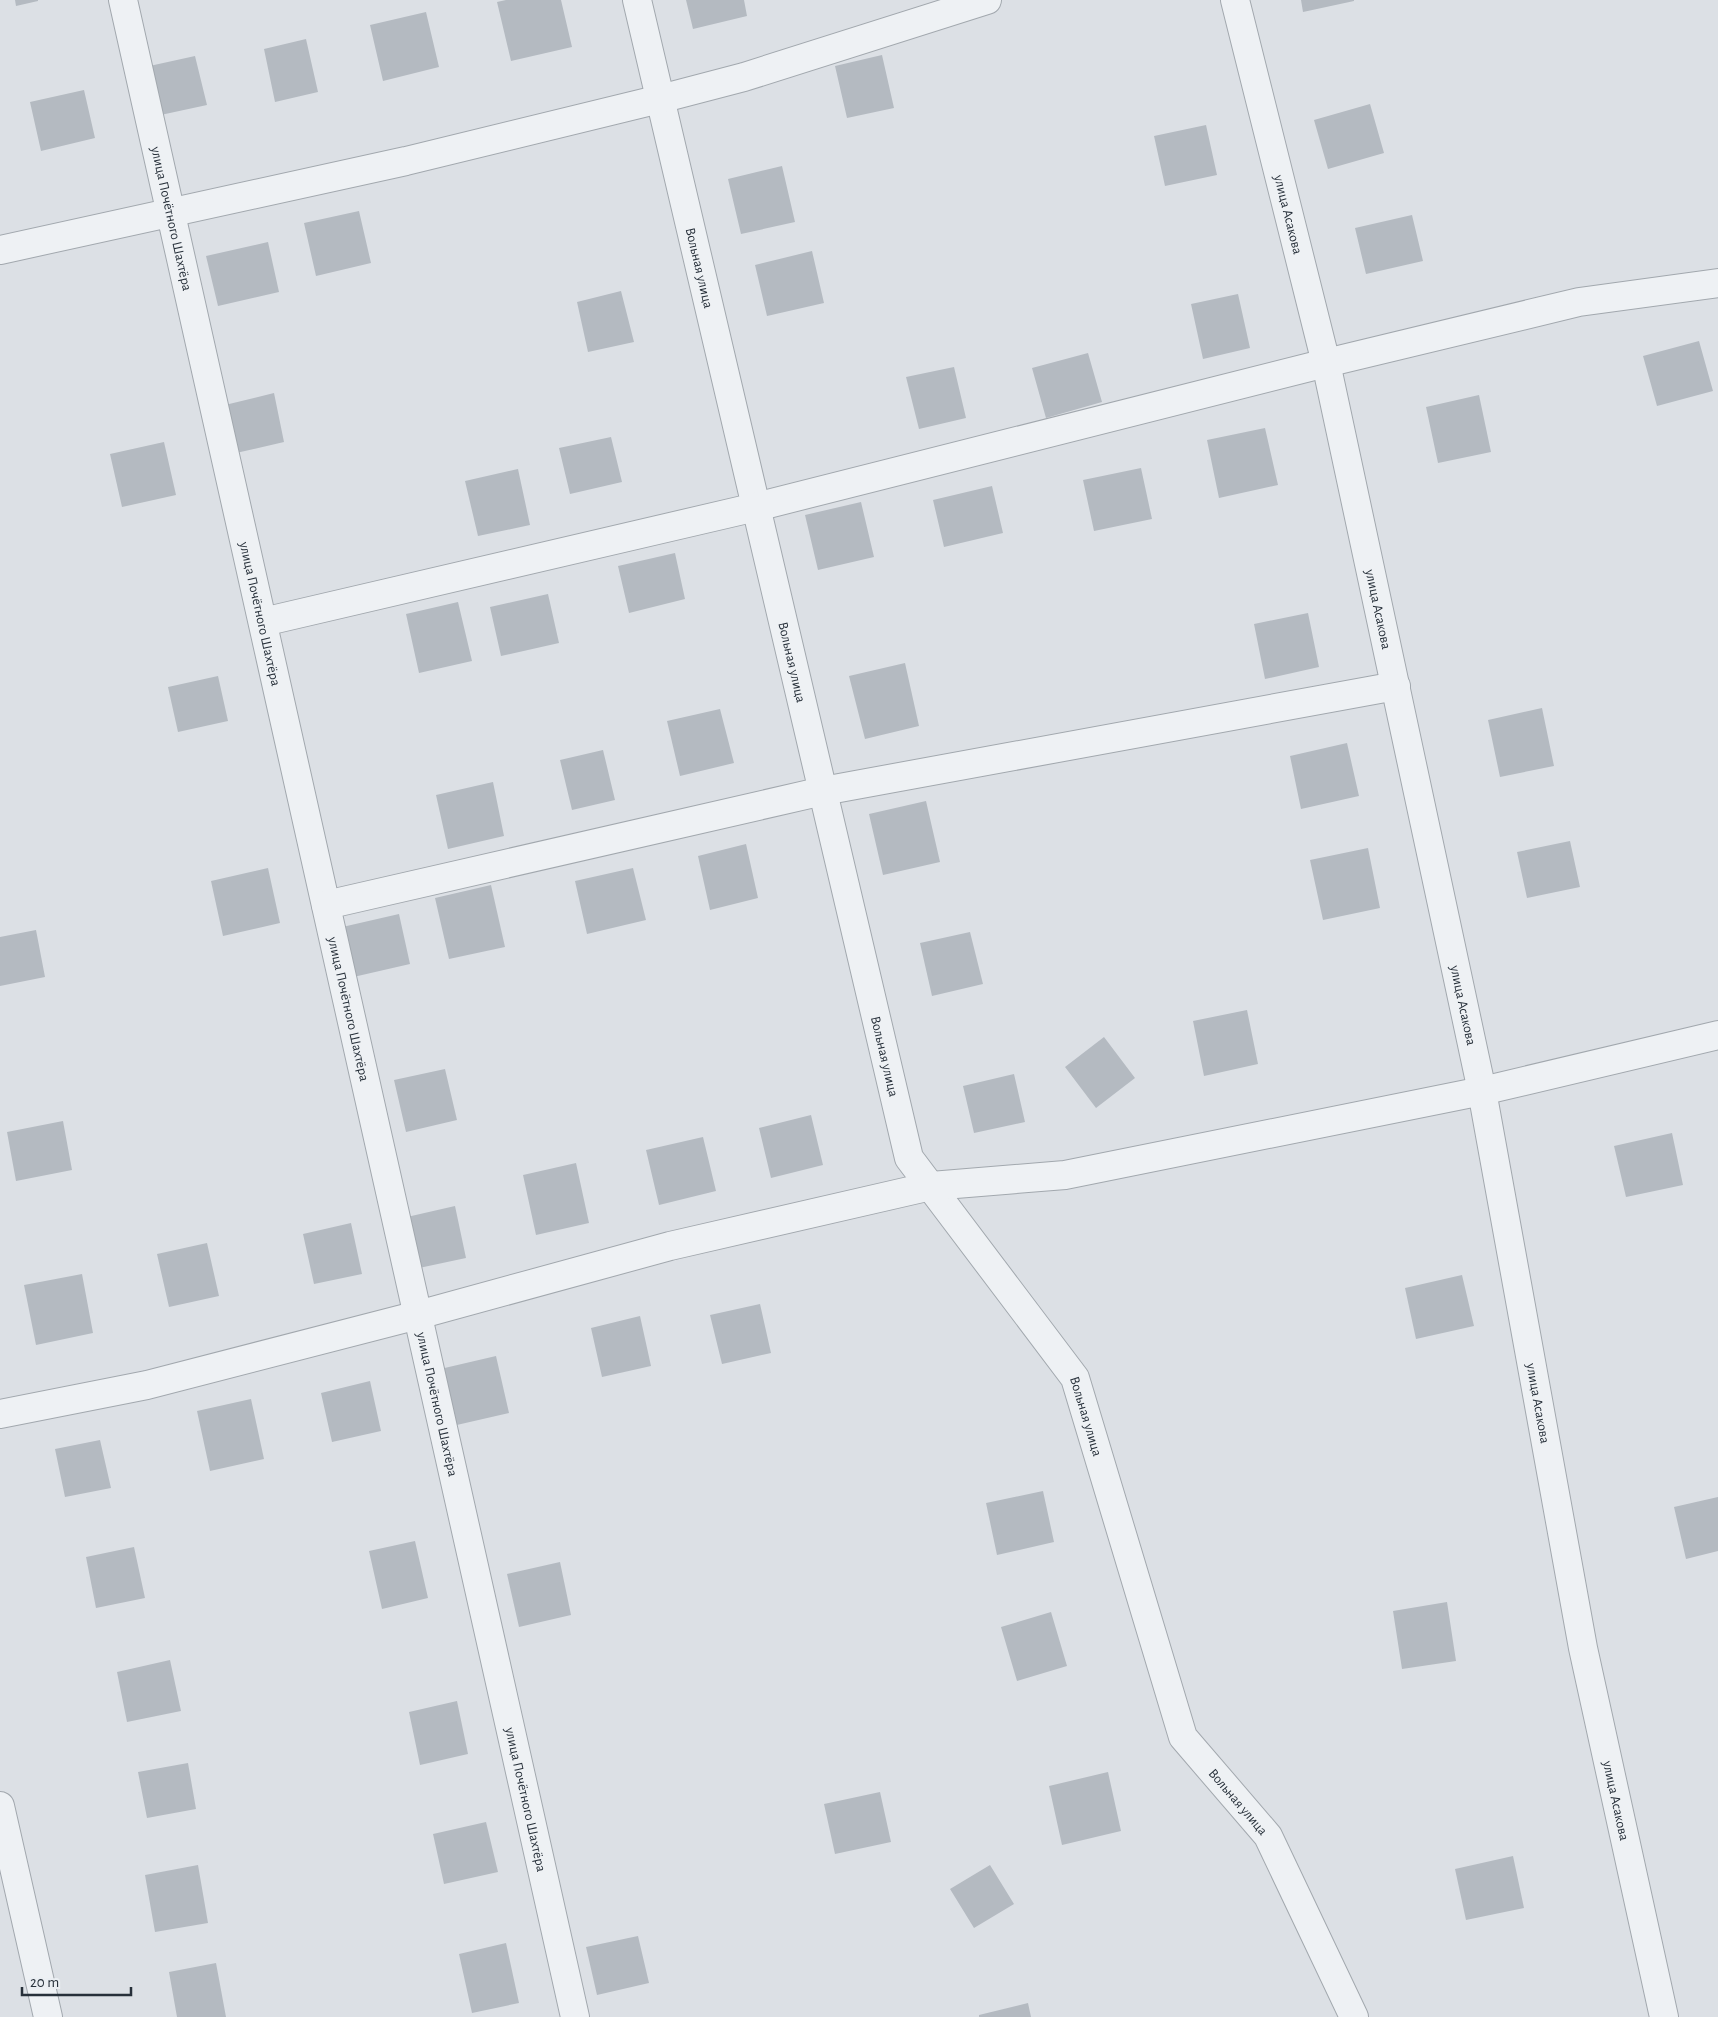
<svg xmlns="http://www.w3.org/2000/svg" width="1718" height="2017" viewBox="0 0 1718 2017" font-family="'Alegreya Sans',sans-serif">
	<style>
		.building { fill: #b4bac1 }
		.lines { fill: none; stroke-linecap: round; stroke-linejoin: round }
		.street-casing { stroke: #a2a8ae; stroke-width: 30 }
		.street { stroke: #eef1f4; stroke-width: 28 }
		.labels { text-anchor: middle; stroke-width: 4; stroke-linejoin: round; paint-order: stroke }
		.street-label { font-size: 14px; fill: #27303a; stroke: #ebeff3 }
	</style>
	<rect width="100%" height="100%" fill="#dce0e5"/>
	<path class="building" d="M 15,0 L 38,0 L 38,1 L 16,6 Z
		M 506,0 L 561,0 L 572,47 L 511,61 L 497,2 Z
		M 686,0 L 744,0 L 747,16 L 693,29 Z
		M 1301,0 L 1354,0 L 1354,1 L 1303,12 Z
		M 426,12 L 439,67 L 383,81 L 370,25 Z
		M 306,39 L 318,92 L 275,102 L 264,49 Z
		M 882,55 L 894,108 L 847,118 L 835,66 Z
		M 195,56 L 207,105 L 156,116 L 145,67 Z
		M 84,90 L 95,138 L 41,151 L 30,102 Z
		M 1370,104 L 1384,153 L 1328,169 L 1314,120 Z
		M 1206,125 L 1217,175 L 1165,186 L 1154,136 Z
		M 782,166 L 795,222 L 741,234 L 728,179 Z
		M 359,211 L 371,263 L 316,276 L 304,223 Z
		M 1412,215 L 1423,261 L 1366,274 L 1355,228 Z
		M 268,242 L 279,292 L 218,306 L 206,256 Z
		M 812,251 L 824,303 L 767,316 L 755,265 Z
		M 621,291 L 634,342 L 588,352 L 577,302 Z
		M 1238,294 L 1250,348 L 1203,359 L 1191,304 Z
		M 1699,341 L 1713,391 L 1657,406 L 1643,356 Z
		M 1088,353 L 1102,402 L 1046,418 L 1032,368 Z
		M 954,367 L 966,418 L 919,429 L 906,377 Z
		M 274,393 L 284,442 L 236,453 L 225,405 Z
		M 1479,395 L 1491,452 L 1438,463 L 1426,407 Z
		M 1265,428 L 1278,485 L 1219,498 L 1207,440 Z
		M 611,437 L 622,482 L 570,494 L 559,448 Z
		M 164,442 L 176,495 L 122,507 L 110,454 Z
		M 1141,468 L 1152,519 L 1094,531 L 1083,480 Z
		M 518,469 L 530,525 L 478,536 L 465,481 Z
		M 992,486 L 1003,533 L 944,547 L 933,500 Z
		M 861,502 L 874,557 L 818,570 L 805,515 Z
		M 675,553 L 685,599 L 629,613 L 618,566 Z
		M 548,594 L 559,643 L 501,656 L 490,607 Z
		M 458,602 L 472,661 L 419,673 L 406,614 Z
		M 1308,613 L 1319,667 L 1265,679 L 1254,624 Z
		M 905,663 L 919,726 L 865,739 L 849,676 Z
		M 218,676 L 228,721 L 178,732 L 168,687 Z
		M 1542,708 L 1554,766 L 1500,777 L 1488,720 Z
		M 720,709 L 734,763 L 680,776 L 667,721 Z
		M 1347,743 L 1359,796 L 1301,809 L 1290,756 Z
		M 603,750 L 615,800 L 572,810 L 560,760 Z
		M 493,782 L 504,836 L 448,849 L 436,795 Z
		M 926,801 L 940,862 L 883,875 L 869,814 Z
		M 1570,841 L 1580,887 L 1527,898 L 1517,852 Z
		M 746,844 L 758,898 L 710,910 L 698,856 Z
		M 1368,848 L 1380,908 L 1323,920 L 1310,860 Z
		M 268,868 L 280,923 L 223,936 L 211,881 Z
		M 633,868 L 646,920 L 587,934 L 575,881 Z
		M 491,885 L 505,947 L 449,959 L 435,898 Z
		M 399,914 L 410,964 L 349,978 L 338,928 Z
		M 36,930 L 45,977 L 0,986 L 0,937 Z
		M 970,932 L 983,984 L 932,996 L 920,943 Z
		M 1247,1010 L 1258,1064 L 1204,1076 L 1193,1021 Z
		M 1104,1037 L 1135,1078 L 1096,1108 L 1065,1067 Z
		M 445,1069 L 457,1120 L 406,1132 L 394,1080 Z
		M 1014,1074 L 1025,1122 L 974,1133 L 963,1086 Z
		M 811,1115 L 823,1165 L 771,1178 L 759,1128 Z
		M 63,1121 L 72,1170 L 16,1181 L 7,1132 Z
		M 1672,1133 L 1683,1185 L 1626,1197 L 1614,1146 Z
		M 703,1137 L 716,1191 L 659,1205 L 646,1150 Z
		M 576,1163 L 589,1223 L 536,1235 L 523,1175 Z
		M 455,1206 L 466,1258 L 419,1268 L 407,1217 Z
		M 351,1223 L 362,1274 L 314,1284 L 303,1234 Z
		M 207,1243 L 219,1296 L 169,1307 L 157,1254 Z
		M 82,1274 L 93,1333 L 36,1345 L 24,1285 Z
		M 1462,1275 L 1474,1326 L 1416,1339 L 1405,1288 Z
		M 760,1304 L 771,1353 L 722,1364 L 710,1315 Z
		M 640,1316 L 651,1366 L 602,1377 L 591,1328 Z
		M 496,1356 L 509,1413 L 448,1427 L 436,1370 Z
		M 370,1381 L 381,1431 L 332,1442 L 321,1393 Z
		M 251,1399 L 264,1459 L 210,1471 L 197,1411 Z
		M 100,1440 L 111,1488 L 65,1497 L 55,1449 Z
		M 1043,1491 L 1054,1542 L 997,1555 L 986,1503 Z
		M 1718,1497 L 1718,1551 L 1686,1559 L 1674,1507 Z
		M 415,1541 L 428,1598 L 382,1609 L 369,1551 Z
		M 134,1547 L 145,1598 L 96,1608 L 86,1557 Z
		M 560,1562 L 571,1615 L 519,1627 L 507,1574 Z
		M 1447,1602 L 1456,1661 L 1402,1669 L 1393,1611 Z
		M 1051,1612 L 1067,1666 L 1017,1681 L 1001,1627 Z
		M 170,1660 L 181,1711 L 127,1722 L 117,1672 Z
		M 457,1701 L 468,1754 L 420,1765 L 409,1712 Z
		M 188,1763 L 196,1809 L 147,1818 L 138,1772 Z
		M 1108,1772 L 1121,1831 L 1062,1845 L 1049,1786 Z
		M 880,1792 L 891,1842 L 835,1854 L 824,1804 Z
		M 486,1822 L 498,1872 L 444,1884 L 433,1834 Z
		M 1513,1856 L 1524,1908 L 1466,1920 L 1455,1869 Z
		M 198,1865 L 208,1923 L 155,1932 L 145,1875 Z
		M 990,1865 L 1014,1904 L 974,1928 L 950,1889 Z
		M 638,1936 L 649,1983 L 597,1995 L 586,1947 Z
		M 506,1943 L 519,2003 L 472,2013 L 459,1954 Z
		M 216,1963 L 226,2017 L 177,2017 L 169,1972 Z
		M 1028,2003 L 1031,2017 L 979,2017 L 979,2015 Z"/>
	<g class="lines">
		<g class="street-casing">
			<g id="street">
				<path id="s1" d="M 123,0 L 575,2017"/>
				<path id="s2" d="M 637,0 L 909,1158 L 1075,1378 L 1183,1737 L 1268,1836 L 1354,2017"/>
				<path id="s3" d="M 1235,0 L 1326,363 L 1482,1091 L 1583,1648 L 1664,2017"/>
				<path d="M 0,250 L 406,161 L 660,99 L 744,77 L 987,0"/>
				<path d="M 263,622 L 756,507 L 1326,363 L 1579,302 L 1718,283"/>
				<path d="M 326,905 L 823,791 L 1396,686"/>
				<path d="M 0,1414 L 147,1385 L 418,1315 L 670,1246 L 931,1186 L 1065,1175 L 1482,1091 L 1718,1035"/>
				<path d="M 0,1806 L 48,2017"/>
			</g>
		</g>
		<use href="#street" class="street"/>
	</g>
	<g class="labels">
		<g class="street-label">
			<text dy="5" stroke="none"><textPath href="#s3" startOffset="221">улица Асакова</textPath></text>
			<text dy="5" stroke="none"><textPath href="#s1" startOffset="224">улица Почётного Шахтёра</textPath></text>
			<text dy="5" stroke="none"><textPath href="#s2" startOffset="275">Вольная улица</textPath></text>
			<text dy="5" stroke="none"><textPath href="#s3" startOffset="626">улица Асакова</textPath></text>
			<text dy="5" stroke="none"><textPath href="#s1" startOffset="629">улица Почётного Шахтёра</textPath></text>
			<text dy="5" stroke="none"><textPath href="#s2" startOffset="680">Вольная улица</textPath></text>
			<text dy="5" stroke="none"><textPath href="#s3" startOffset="1031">улица Асакова</textPath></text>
			<text dy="5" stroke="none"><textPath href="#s1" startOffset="1034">улица Почётного Шахтёра</textPath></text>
			<text dy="5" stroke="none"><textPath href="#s2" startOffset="1085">Вольная улица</textPath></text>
			<text dy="5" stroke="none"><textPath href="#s3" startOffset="1436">улица Асакова</textPath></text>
			<text dy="5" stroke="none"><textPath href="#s1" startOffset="1439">улица Почётного Шахтёра</textPath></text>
			<text dy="5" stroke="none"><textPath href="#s2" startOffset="1505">Вольная улица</textPath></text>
			<text dy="5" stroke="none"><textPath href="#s1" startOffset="1844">улица Почётного Шахтёра</textPath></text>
			<text dy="5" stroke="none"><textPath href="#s3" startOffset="1841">улица Асакова</textPath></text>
			<text dy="5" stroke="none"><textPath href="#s2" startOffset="1925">Вольная улица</textPath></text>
		</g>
	</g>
	<path d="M22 1987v8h109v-8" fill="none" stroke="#27303a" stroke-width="2.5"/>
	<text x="30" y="1987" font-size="15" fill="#27303a" stroke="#ebeff3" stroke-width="4" paint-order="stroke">20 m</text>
</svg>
